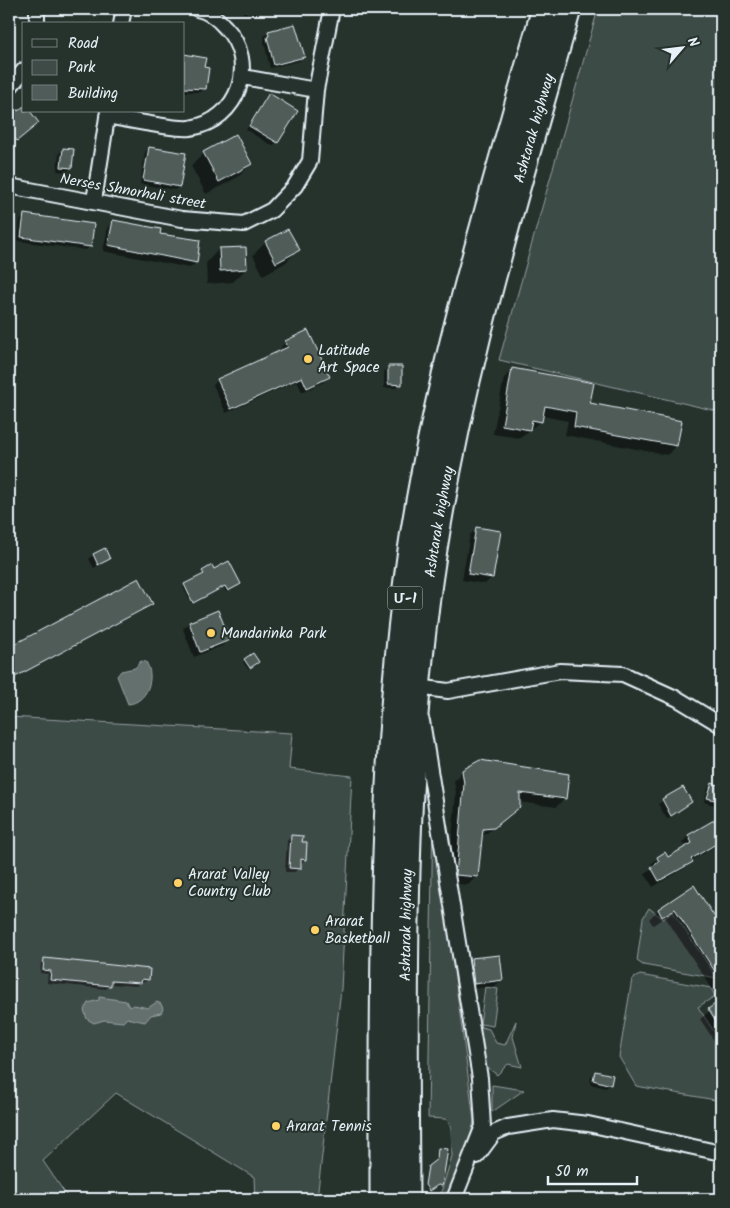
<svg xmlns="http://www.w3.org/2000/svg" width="730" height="1208" viewBox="0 0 730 1208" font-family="Kalam,'Noto Sans Armenian',sans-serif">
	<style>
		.green { fill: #3e4b47; stroke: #939ea0 }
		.water { fill: #636f6d; stroke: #98a3a5 }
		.shadow { fill: #0007 }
		.building { fill: #505c59; stroke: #e8f1f8 }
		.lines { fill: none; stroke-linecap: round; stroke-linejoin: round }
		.street-casing { stroke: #e8f1f8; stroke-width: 18 }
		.highway-casing { stroke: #e8f1f8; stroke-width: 29 }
		.street { stroke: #26332d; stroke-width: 14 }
		.highway { stroke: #26332d; stroke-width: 25 }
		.poi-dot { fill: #ffd166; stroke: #26332d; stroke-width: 2 }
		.labels { text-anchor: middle; stroke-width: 4; stroke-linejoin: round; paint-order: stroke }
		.shield { fill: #26332d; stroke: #aeb8bb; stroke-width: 1 }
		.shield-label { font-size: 14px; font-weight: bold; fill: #e8f1f8 }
		.street-label { font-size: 15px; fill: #e8f1f8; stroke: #26332d }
		.poi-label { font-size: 15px; fill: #e8f1f8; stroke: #26332d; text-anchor: start }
	</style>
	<rect width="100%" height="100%" fill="#26332d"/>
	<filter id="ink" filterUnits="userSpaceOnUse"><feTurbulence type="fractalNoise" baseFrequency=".02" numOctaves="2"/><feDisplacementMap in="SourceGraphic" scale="10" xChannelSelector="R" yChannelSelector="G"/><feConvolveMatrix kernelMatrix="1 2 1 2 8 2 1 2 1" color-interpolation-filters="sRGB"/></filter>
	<g filter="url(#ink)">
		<path class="green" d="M 598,9 L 721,9 L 721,412 L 499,360 Z
			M 9,717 L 292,733 L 289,769 L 352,776 L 341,989 L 317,1199 L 255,1199 L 254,1177 L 116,1093 L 43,1161 L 69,1199 L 9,1199 Z
			M 433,809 L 474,1121 L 469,1143 L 448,1199 L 439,1199 L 452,1156 L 451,1125 L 445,1119 L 428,1118 Z
			M 649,908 L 663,919 L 673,912 L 717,978 L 643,965 L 637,961 L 643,918 Z
			M 640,975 L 711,988 L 715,996 L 698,1007 L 719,1039 L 721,1038 L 721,1101 L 636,1086 L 619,1057 L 632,979 Z
			M 485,987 L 498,989 L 493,1026 L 480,1024 Z
			M 516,1021 L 513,1037 L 522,1067 L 508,1064 L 497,1075 L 479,1061 L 473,1025 L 489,1029 L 496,1043 L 505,1045 Z
			M 492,1085 L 524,1090 L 492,1112 Z"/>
		<path class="water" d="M 141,661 L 146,662 C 156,677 147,703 128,704 L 117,676 L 121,671 L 135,668 Z
			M 99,997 L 126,1001 L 129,1007 L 134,1005 L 148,1008 L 157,1002 L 161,1004 L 163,1009 L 161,1013 L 151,1015 L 145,1022 L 127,1018 L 123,1022 L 104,1020 L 94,1023 L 87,1019 L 84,1010 L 88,1003 L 99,1000 Z"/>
		<path class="shadow" d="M 58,9 L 80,9 L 58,12 Z
			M 239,9 L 259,9 L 253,15 L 248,11 L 245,14 Z
			M 269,32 L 303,57 L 299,61 L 270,68 L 264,42 L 264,36 Z
			M 184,56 L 204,59 L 205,88 L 201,92 L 184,92 Z
			M 269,95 L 277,142 L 273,146 L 246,130 Z
			M 15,109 L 18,112 L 24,111 L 33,127 L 12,144 L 9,141 L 9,113 Z
			M 149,148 L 179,186 L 175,190 L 140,184 L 145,152 Z
			M 64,149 L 71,168 L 67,172 L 57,171 L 59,153 Z
			M 204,153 L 251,164 L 238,177 L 206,194 L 191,166 Z
			M 25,216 L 90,246 L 86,250 L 18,241 L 20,220 Z
			M 113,221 L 158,235 L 196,262 L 190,268 L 103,251 L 108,227 Z
			M 266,242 L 298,250 L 285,263 L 263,275 L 253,255 Z
			M 219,249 L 246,269 L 233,282 L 207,284 L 206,263 Z
			M 286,342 L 329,377 L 324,382 L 302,392 L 297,381 L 226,413 L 213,385 L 218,380 L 283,351 L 281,347 Z
			M 388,368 L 400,384 L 396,388 L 384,388 L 384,372 Z
			M 513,369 L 589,404 L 676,446 L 667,455 L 565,435 L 568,421 L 542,416 L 541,421 L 520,438 L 493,434 L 504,378 Z
			M 476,529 L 492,577 L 485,584 L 462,580 L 470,535 Z
			M 93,555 L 108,559 L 94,568 L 89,559 Z
			M 213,571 L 238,585 L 226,592 L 223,587 L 191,603 L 183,587 L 202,576 L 203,572 Z
			M 138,580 L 150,606 L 13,678 L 9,670 L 9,648 Z
			M 217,612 L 228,640 L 222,646 L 194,657 L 183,629 L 189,623 Z
			M 252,654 L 256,664 L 248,669 L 243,662 Z
			M 463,771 L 565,798 L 556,807 L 519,802 L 519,807 L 510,816 L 481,837 L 477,876 L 468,885 L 448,883 L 456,793 L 454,780 Z
			M 712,784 L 721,787 L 718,801 L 714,805 L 704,802 L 708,788 Z
			M 683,789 L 690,802 L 667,819 L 658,804 Z
			M 721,817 L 721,843 L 691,861 L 685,868 L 653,887 L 645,874 L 653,867 L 651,864 L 658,858 L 667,859 L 686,848 L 682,843 L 688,836 Z
			M 291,836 L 301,844 L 305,859 L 295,872 L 285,872 L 287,841 Z
			M 694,887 L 714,917 L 721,914 L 721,1038 L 715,1042 L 700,1019 L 721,1002 L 665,917 L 653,925 L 649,919 L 658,910 Z
			M 472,959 L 501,980 L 495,986 L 468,989 L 465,966 Z
			M 45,960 L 148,980 L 136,986 L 110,984 L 106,989 L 47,983 L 48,974 L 40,973 L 41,963 Z
			M 596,1072 L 610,1084 L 606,1088 L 590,1084 L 591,1076 Z
			M 438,1149 L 440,1186 L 427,1191 L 424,1187 L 427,1169 L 436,1162 Z"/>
		<path class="building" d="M 295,24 L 305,57 L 274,65 L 267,37 L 269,36 L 268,31 Z
			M 184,54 L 206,58 L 204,67 L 209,68 L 206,89 L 184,88 Z
			M 269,93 L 298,111 L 278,143 L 249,126 Z
			M 24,106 L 24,111 L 30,111 L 39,123 L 17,141 L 9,131 L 9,112 L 15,107 L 18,111 Z
			M 236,134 L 252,164 L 219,182 L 203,152 Z
			M 149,147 L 186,153 L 180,187 L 143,180 Z
			M 63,148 L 74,149 L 72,168 L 61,167 Z
			M 24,214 L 94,224 L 91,247 L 21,237 Z
			M 113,220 L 161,229 L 160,234 L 200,240 L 197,263 L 108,245 Z
			M 288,229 L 300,250 L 276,263 L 265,241 Z
			M 246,247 L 247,269 L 220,271 L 219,248 Z
			M 308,330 L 330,377 L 307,388 L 302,377 L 231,409 L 217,379 L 288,347 L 285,341 Z
			M 388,366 L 402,366 L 402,385 L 388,384 Z
			M 512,368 L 594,383 L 590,403 L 682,421 L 677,446 L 574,427 L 576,412 L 545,406 L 542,422 L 532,420 L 530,430 L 502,425 Z
			M 476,527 L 501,531 L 493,578 L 468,574 Z
			M 105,548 L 110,559 L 98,565 L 93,554 Z
			M 229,561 L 241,584 L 228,591 L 225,586 L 193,603 L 184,584 L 204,574 L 202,571 L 212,565 L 214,569 Z
			M 139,578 L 153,604 L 15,677 L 9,666 L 9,647 Z
			M 218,610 L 230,640 L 200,652 L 189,622 Z
			M 253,653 L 259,662 L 250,668 L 244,659 Z
			M 480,760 L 569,774 L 566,799 L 520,793 L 520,807 L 494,828 L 483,829 L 478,877 L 456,875 L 464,784 L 462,770 Z
			M 712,783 L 721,786 L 719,801 L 707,798 Z
			M 683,787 L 692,802 L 671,816 L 662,799 Z
			M 721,816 L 721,841 L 691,859 L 693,862 L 659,881 L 651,867 L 659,862 L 657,857 L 665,852 L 668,857 L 692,843 L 688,835 Z
			M 291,835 L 303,836 L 302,842 L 307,842 L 306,860 L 301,859 L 301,869 L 289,868 Z
			M 694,885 L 714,916 L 721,911 L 721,981 L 675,909 L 662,917 L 658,909 Z
			M 500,955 L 503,980 L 474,984 L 471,958 Z
			M 44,958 L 150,969 L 149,980 L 142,979 L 141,983 L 111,981 L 111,986 L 50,980 L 51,971 L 43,970 Z
			M 721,1000 L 721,1030 L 708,1009 Z
			M 595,1071 L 613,1075 L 611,1085 L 593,1080 Z
			M 438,1148 L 448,1149 L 442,1186 L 438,1185 L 429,1191 L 425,1185 L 428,1166 L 437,1159 Z"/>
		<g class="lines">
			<g class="street-casing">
				<path id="street" d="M 37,24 L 37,9
					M 121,24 L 124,9
					M 243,77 L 316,90
					M 9,88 L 24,70
					M 107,116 C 125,119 175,130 190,128 C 239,121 259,62 225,27 C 218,19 208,11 197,9
					M 9,186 L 182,219 L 244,224 L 272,210 L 295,186 L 310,161 L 316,90 L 332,9
					M 94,201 L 108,111
					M 417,687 L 448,691 L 560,671 L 623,674 L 678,699 L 721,725
					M 422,721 L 480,1078 L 483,1126 L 454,1199
					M 477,1156 L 494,1133 L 508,1127 L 553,1120 L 588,1124 L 721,1153"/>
			</g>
			<g class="highway-casing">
				<g id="highway">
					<path d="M 383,1199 C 383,985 380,770 410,557 C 430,418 467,283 505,149 C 519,102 531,55 545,9"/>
					<path id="s1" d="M 406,1199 C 405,1001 401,802 426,605 C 452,401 512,205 568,9"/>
				</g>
			</g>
			<use href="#street" class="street"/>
			<use href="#highway" class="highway"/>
		</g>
	</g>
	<g class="poi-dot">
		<circle cx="308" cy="359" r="5"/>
		<circle cx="211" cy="633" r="5"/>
		<circle cx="178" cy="883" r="5"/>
		<circle cx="315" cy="930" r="5"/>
		<circle cx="276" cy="1126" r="5"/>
	</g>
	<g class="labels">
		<rect class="shield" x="387.5" y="586.5" width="35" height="23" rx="4"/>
		<g class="shield-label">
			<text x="405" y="603">Մ-1</text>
		</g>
		<g class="street-label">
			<text dy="5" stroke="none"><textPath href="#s1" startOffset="1084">Ashtarak highway</textPath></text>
			<text transform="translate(133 191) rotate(10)" y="5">Nerses Shnorhali street</text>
			<text dy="5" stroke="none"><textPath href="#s1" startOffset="679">Ashtarak highway</textPath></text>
			<text dy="5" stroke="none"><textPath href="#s1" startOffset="274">Ashtarak highway</textPath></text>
		</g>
		<g class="poi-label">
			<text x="318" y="355">Latitude<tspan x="318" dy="17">Art Space</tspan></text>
			<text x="221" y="638">Mandarinka Park</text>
			<text x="188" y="879">Ararat Valley<tspan x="188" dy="17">Country Club</tspan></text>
			<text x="325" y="926">Ararat<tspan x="325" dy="17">Basketball</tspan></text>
			<text x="286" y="1131">Ararat Tennis</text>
		</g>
	</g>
	<rect width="730" height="1208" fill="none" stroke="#26332d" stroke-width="30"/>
	<rect x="15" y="15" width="700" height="1178" fill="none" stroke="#e8f1f8" stroke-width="2" filter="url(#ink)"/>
	<rect x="22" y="22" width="162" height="90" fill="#26332d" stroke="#747f7e"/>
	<rect x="32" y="39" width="25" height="8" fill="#26332d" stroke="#747f7e"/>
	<text x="68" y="48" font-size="15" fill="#e8f1f8">Road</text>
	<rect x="32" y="60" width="25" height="15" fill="#3e4b47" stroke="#747f7e"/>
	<text x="68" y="72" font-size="15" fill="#e8f1f8">Park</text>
	<rect x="32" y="85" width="25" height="15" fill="#505c59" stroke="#747f7e"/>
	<text x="68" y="98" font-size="15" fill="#e8f1f8">Building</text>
	<g transform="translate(682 48) rotate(62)" stroke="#26332d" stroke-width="4" paint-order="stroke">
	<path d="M0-4L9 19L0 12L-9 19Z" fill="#e8f1f8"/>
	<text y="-8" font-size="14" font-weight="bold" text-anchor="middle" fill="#e8f1f8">N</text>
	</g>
	<path d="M548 1176v8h89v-8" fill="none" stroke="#e8f1f8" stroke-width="2.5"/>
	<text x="555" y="1176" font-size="15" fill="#e8f1f8" stroke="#26332d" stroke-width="4" paint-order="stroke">50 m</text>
</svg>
